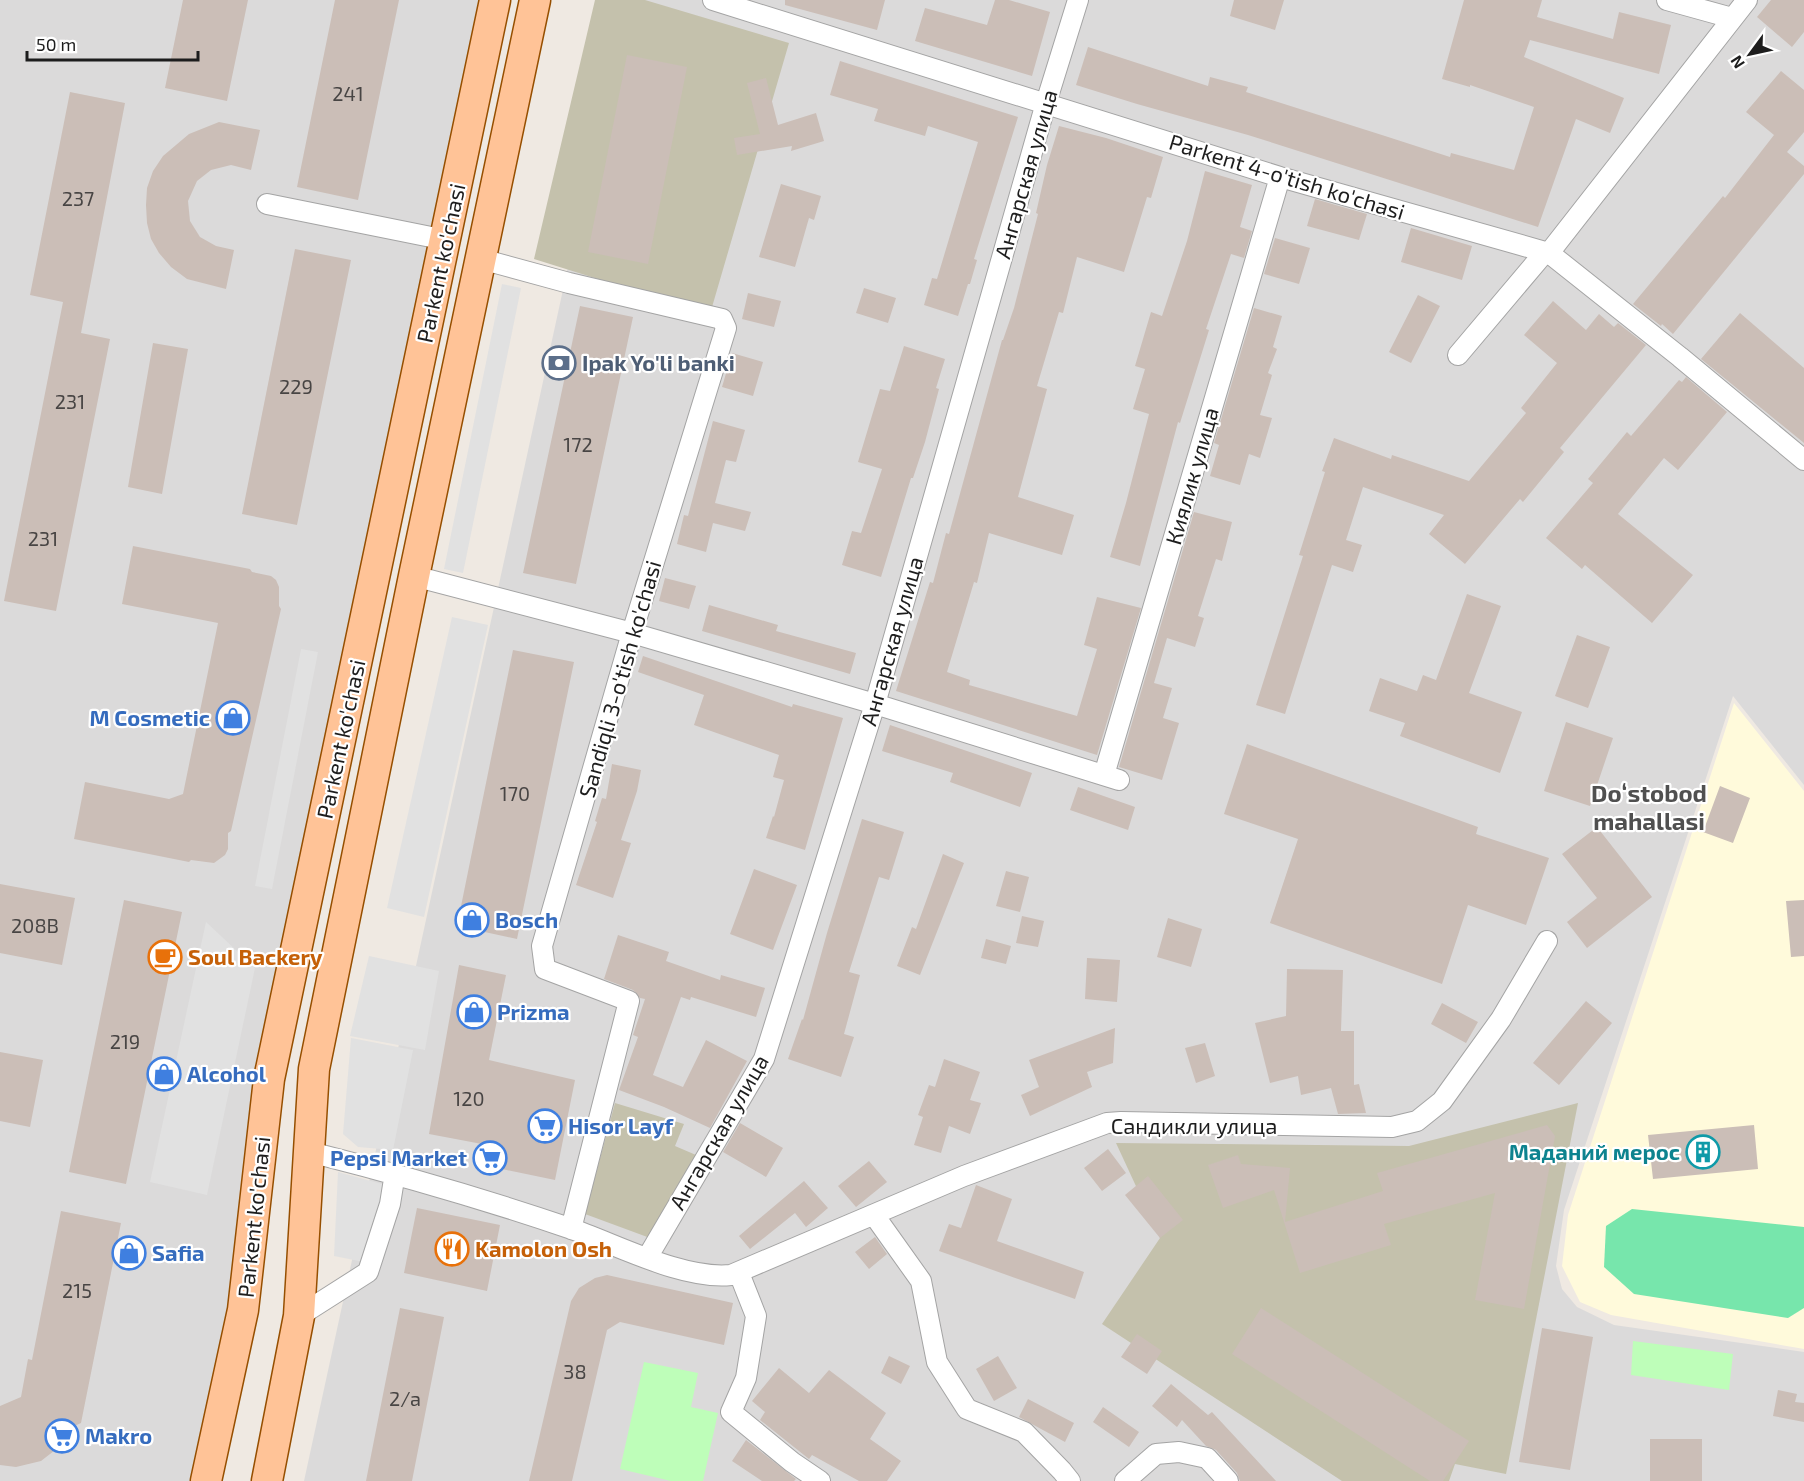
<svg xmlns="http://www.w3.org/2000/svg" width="1804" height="1481" viewBox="0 0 1804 1481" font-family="'Exo 2',sans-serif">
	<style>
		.residential { fill: #dbdada }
		.education { fill: #fffadb }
		.construction { fill: #c4c1ac }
		.park { fill: #befeb9 }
		.pitch { fill: #77e6ac }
		.parking { fill: #e1e1e1 }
		.building { fill: #cbbeb7 }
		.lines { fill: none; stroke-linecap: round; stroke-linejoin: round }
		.street-casing { stroke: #a4a4a4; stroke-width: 22 }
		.primary-casing { stroke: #964f00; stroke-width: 33 }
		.street { stroke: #fff; stroke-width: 20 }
		.primary { stroke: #ffc397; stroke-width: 30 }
		.labels { text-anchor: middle; stroke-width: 4.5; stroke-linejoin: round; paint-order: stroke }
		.number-label { font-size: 20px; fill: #484544 }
		.street-label { font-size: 22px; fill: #1d1d1d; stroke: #fff }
		.service-label { font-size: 22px; font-weight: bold; fill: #4e5e75; stroke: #fff; text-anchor: start }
		.shop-label { font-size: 22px; font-weight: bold; fill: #366cbe; stroke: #fff; text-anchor: start }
		.food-label { font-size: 22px; font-weight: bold; fill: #c56008; stroke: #fff; text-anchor: start }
		.culture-label { font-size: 22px; font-weight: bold; fill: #0d838f; stroke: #fff; text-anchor: end }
		.neighbourhood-label { font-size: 24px; font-weight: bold; fill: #505050; stroke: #fff }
	</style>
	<rect width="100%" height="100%" fill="#efe9e2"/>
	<path class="residential" d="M 0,0 L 478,0 L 446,240 L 206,1481 L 0,1481 Z
		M 626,0 L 1804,0 L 1804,785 L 1733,696 L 1564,1210 L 1556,1266 L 1562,1289 L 1577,1307 L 1614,1325 L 1804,1352 L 1804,1481 L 304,1481 Z"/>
	<path class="education" d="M 1734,703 L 1804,791 L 1804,1349 L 1611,1315 L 1580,1302 L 1562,1266 L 1568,1215 Z"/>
	<path class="construction" d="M 595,0 L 645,0 L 789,43 L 710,314 L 534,259 Z
		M 615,1103 L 684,1124 L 675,1146 L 696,1155 L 650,1238 L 585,1214 Z
		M 1578,1103 L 1506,1474 L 1455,1464 L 1449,1481 L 1342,1481 L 1102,1324 L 1160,1238 L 1116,1143 L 1409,1146 Z"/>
	<path class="park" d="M 1633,1341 L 1733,1354 L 1729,1390 L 1631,1375 Z
		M 644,1362 L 698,1373 L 691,1407 L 718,1413 L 703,1481 L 671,1481 L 620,1469 Z"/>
	<path class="pitch" d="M 1632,1209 L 1804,1227 L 1804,1308 L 1788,1318 L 1634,1294 L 1604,1267 L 1606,1226 Z"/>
	<path class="parking" d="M 502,284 L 521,288 L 463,573 L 444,569 Z
		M 452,617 L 488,625 L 424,917 L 387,908 Z
		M 301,649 L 318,652 L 272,889 L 255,886 Z
		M 206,922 L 255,968 L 207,1195 L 150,1182 Z
		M 369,956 L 439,971 L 425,1050 L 350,1036 Z
		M 351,1038 L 413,1050 L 393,1150 L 358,1147 L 343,1134 Z
		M 338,1172 L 389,1186 L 364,1262 L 334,1256 Z"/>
	<path class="building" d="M 183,0 L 248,0 L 227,101 L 165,88 Z
		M 335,0 L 399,0 L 358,200 L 297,187 Z
		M 785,0 L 885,0 L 877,30 L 785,5 Z
		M 995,0 L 1009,0 L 1050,12 L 1032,76 L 915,41 L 925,8 L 987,25 Z
		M 1234,0 L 1284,0 L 1275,30 L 1230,16 Z
		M 1464,0 L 1542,0 L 1537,17 L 1613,39 L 1619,12 L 1671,25 L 1659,74 L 1530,40 L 1524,57 L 1624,98 L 1610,133 L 1576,119 L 1538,227 L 1248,135 L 1137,104 L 1076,85 L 1088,47 L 1208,86 L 1210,77 L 1248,87 L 1246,92 L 1385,136 L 1450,157 L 1451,153 L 1514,170 L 1534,107 L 1470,85 L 1470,87 L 1442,79 Z
		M 1771,0 L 1804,0 L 1804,32 L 1792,47 L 1757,17 Z
		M 627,55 L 687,67 L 648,264 L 588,252 Z
		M 840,61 L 1018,117 L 974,259 L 977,260 L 970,284 L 968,284 L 958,316 L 924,305 L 932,278 L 937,279 L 978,142 L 928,126 L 925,136 L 874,121 L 878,109 L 830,95 Z
		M 1781,71 L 1804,90 L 1804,132 L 1787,152 L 1804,166 L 1804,174 L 1673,334 L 1662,324 L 1661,326 L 1633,304 L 1723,196 L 1725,198 L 1774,135 L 1746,112 Z
		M 766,78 L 778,125 L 816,113 L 824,141 L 791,151 L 792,146 L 737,155 L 734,138 L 760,134 L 747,83 Z
		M 70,92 L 125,103 L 81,333 L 110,339 L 56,611 L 4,601 L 63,302 L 30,295 Z
		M 219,122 L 260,130 L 251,170 L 231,165 L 211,170 L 197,181 L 188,201 L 190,221 L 200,237 L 216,246 L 234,250 L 226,289 L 187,279 L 171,267 L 159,253 L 151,239 L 147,223 L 146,205 L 147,188 L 153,171 L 163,156 L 189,134 Z
		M 1059,126 L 1106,138 L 1163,157 L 1151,198 L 1147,197 L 1124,272 L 1077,257 L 1063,313 L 1059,312 L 1037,386 L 1047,389 L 1018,497 L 1074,515 L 1062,555 L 989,533 L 977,583 L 974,582 L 947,672 L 970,680 L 969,685 L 1077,716 L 1097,649 L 1084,645 L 1097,597 L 1141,608 L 1097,755 L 896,691 L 930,582 L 933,583 L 946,533 L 949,534 L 1002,340 L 1003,340 L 1014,308 L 1038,214 L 1036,213 L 1047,165 Z
		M 1205,171 L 1252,185 L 1240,227 L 1252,231 L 1244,258 L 1231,254 L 1206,329 L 1209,330 L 1180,423 L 1178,422 L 1140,566 L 1110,557 L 1126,503 L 1149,414 L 1133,409 L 1145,369 L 1135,366 L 1151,312 L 1162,316 L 1187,241 Z
		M 781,184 L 821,196 L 814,220 L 809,218 L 795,267 L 759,257 Z
		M 1315,199 L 1367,214 L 1359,240 L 1307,226 Z
		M 1411,228 L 1472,246 L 1462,280 L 1401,262 Z
		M 1275,238 L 1310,248 L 1299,284 L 1264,274 Z
		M 295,249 L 351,260 L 297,525 L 242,514 Z
		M 864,288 L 896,298 L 888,323 L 856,313 Z
		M 748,293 L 781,301 L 774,327 L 742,319 Z
		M 1418,295 L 1440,306 L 1411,363 L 1389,352 Z
		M 1553,301 L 1586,330 L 1599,314 L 1614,327 L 1618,323 L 1646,345 L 1560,448 L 1564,452 L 1523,502 L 1520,499 L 1465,564 L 1429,534 L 1444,515 L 1363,487 L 1346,540 L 1362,545 L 1353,572 L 1332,565 L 1285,714 L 1256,705 L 1303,556 L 1299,555 L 1325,472 L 1322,471 L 1334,438 L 1391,459 L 1392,455 L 1469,481 L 1526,413 L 1521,408 L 1557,363 L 1524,335 Z
		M 580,306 L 633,317 L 576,584 L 523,573 Z
		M 1254,308 L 1282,316 L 1273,347 L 1277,349 L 1268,373 L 1272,375 L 1260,415 L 1272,418 L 1260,458 L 1249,454 L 1240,485 L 1210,476 L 1219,445 L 1214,443 Z
		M 1740,313 L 1804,368 L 1804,443 L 1701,359 Z
		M 153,343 L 188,349 L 162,494 L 128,487 Z
		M 904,346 L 945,359 L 936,388 L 939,389 L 925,442 L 913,478 L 911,478 L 881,577 L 842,565 L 852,531 L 861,533 L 882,469 L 858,462 L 880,389 L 890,391 Z
		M 732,353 L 763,362 L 753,396 L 722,387 Z
		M 1686,377 L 1727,412 L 1678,470 L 1664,458 L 1618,514 L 1693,575 L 1652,623 L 1585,565 L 1582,569 L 1546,538 L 1593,483 L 1588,479 L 1627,432 L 1631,436 L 1679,380 L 1682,382 Z
		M 713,421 L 745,430 L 736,462 L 726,460 L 715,503 L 751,512 L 745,531 L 713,523 L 706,552 L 677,544 L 684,515 L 688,516 Z
		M 1194,512 L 1232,522 L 1222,561 L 1216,559 L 1198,616 L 1204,618 L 1195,647 L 1167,638 L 1154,683 L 1172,688 L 1163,718 L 1179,723 L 1162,780 L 1119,767 Z
		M 133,546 L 250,569 L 252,572 L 271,576 L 276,580 L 279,587 L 279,606 L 281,609 L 231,831 L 228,833 L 228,849 L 225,855 L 214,863 L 191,860 L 189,862 L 74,839 L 85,782 L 169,799 L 183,794 L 218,623 L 122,604 Z
		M 665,578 L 696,586 L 689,609 L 659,601 Z
		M 1467,594 L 1501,606 L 1469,693 L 1522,712 L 1500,773 L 1400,736 L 1405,723 L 1369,711 L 1380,678 L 1417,691 L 1423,675 L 1436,680 Z
		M 709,605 L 778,625 L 776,631 L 856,653 L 850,674 L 702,631 Z
		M 1577,635 L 1610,647 L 1588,708 L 1555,696 Z
		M 513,650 L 574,662 L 517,939 L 457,926 Z
		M 643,656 L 792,707 L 793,704 L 843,718 L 805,850 L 766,838 L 773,816 L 774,817 L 784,780 L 773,777 L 779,755 L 694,725 L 704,695 L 638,672 Z
		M 1566,722 L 1613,738 L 1590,806 L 1544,791 Z
		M 890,725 L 1032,773 L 1020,807 L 950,782 L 953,773 L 882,751 Z
		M 1247,744 L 1478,827 L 1476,834 L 1549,858 L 1526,925 L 1468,905 L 1442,984 L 1270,923 L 1298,839 L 1224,814 Z
		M 612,764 L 641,770 L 637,791 L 621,840 L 631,843 L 613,898 L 576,885 L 597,822 L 595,821 L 602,798 L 606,799 Z
		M 1720,786 L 1750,798 L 1733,843 L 1703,832 Z
		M 1078,787 L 1135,807 L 1128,830 L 1070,810 Z
		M 862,819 L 904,832 L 889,880 L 879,877 L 849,972 L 860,975 L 844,1034 L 854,1037 L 841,1077 L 788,1059 L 802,1019 L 803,1020 L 827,933 Z
		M 1597,827 L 1652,897 L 1587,948 L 1567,922 L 1597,898 L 1562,854 Z
		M 943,854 L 964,863 L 920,975 L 897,966 L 912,927 L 916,929 Z
		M 754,869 L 797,885 L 773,950 L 730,934 Z
		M 1006,871 L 1029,877 L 1020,912 L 996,906 Z
		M 0,884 L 75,898 L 62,965 L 0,953 Z
		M 124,900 L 182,912 L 126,1184 L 69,1172 Z
		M 1804,900 L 1804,956 L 1791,957 L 1786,901 Z
		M 1022,916 L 1044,921 L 1038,947 L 1016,943 Z
		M 1168,918 L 1202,929 L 1191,967 L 1157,957 Z
		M 618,935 L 669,952 L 666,961 L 720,980 L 721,975 L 765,988 L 756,1017 L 691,997 L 690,1000 L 681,997 L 653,1075 L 683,1087 L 706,1040 L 747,1061 L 710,1128 L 664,1107 L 619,1090 L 638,1037 L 633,1035 L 645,999 L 640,998 L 633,990 L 604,979 Z
		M 986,939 L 1011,946 L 1006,964 L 981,958 Z
		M 1087,958 L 1120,960 L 1117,1002 L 1085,999 Z
		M 459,965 L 506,975 L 489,1060 L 575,1080 L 555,1180 L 478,1164 L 482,1144 L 429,1134 Z
		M 1287,969 L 1343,970 L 1341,1031 L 1354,1031 L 1354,1085 L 1359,1084 L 1366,1113 L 1338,1114 L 1331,1088 L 1301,1095 L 1298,1076 L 1270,1083 L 1255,1023 L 1286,1016 Z
		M 1586,1001 L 1612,1023 L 1559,1085 L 1533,1063 Z
		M 1442,1003 L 1478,1022 L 1466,1043 L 1431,1024 Z
		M 1115,1028 L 1113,1063 L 1087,1072 L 1092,1087 L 1030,1116 L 1021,1095 L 1039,1087 L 1029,1060 Z
		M 1205,1043 L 1215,1076 L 1196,1083 L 1185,1048 Z
		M 0,1052 L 43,1060 L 30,1127 L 0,1121 Z
		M 944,1059 L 980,1072 L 970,1100 L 981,1103 L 970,1134 L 949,1126 L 941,1153 L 914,1145 L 923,1117 L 918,1115 L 929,1085 L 935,1087 Z
		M 740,1123 L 783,1148 L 766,1177 L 723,1152 Z
		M 1547,1125 L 1555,1136 L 1524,1309 L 1475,1300 L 1495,1193 L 1384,1224 L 1391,1245 L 1300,1273 L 1274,1190 L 1223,1208 L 1208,1165 L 1238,1155 L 1241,1164 L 1290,1168 L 1285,1222 L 1383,1191 L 1377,1173 Z
		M 1754,1125 L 1758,1169 L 1653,1179 L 1648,1135 Z
		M 1108,1149 L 1126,1173 L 1102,1191 L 1084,1168 Z
		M 869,1161 L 887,1182 L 856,1207 L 838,1186 Z
		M 1148,1176 L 1183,1220 L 1160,1238 L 1125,1195 Z
		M 804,1181 L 828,1208 L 806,1227 L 795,1213 L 750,1249 L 739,1236 Z
		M 976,1185 L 1012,1199 L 997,1241 L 1084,1272 L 1075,1299 L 939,1251 L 949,1224 L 961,1228 Z
		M 417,1208 L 500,1225 L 487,1291 L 404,1273 Z
		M 61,1211 L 121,1223 L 81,1423 L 68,1429 L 59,1447 L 41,1461 L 16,1467 L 0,1465 L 0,1406 L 21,1397 L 28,1359 L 32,1360 Z
		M 875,1237 L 887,1254 L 869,1269 L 855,1252 Z
		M 607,1275 L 733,1303 L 724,1345 L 620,1322 L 607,1330 L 572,1481 L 529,1481 L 571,1301 L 579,1288 L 595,1278 Z
		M 400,1308 L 444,1317 L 412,1481 L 366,1481 Z
		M 1261,1308 L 1469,1441 L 1443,1481 L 1430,1481 L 1232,1354 Z
		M 1542,1328 L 1593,1337 L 1570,1470 L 1519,1462 Z
		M 1137,1334 L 1162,1351 L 1147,1374 L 1121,1357 Z
		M 889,1356 L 910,1366 L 901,1384 L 881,1373 Z
		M 998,1356 L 1017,1388 L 994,1401 L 976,1369 Z
		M 779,1368 L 809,1393 L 829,1370 L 886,1413 L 870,1439 L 901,1461 L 887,1481 L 859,1481 L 812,1455 L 809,1459 L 760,1420 L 765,1412 L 752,1401 Z
		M 1171,1384 L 1208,1415 L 1212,1412 L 1276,1481 L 1240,1481 L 1237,1473 L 1216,1450 L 1206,1446 L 1182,1420 L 1177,1427 L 1152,1406 Z
		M 1778,1390 L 1797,1394 L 1795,1402 L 1804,1403 L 1804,1422 L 1773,1416 Z
		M 1028,1399 L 1074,1423 L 1065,1442 L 1019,1417 Z
		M 1103,1407 L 1139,1432 L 1129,1447 L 1093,1422 Z
		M 1650,1439 L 1702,1439 L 1702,1481 L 1650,1481 Z
		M 746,1440 L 796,1479 L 794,1481 L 762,1481 L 732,1461 Z"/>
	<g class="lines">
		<g class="street-casing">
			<path id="street" d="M 713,0 L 1280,177 L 1549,253 L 1680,357 L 1804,460
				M 1667,0 L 1732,18
				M 267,204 L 446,240
				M 1549,253 L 1747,0
				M 481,259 L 569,283 L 722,319 L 726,328 L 632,633 L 542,946 L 545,969 L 629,1001 L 571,1229
				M 1458,355 L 1545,252
				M 414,576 L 632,633 L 875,704 L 1119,780
				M 1104,775 L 1280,177
				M 310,1152 C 397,1174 484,1199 569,1228 C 616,1244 682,1280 731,1275 L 964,1176 L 1107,1123 L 1121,1122 L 1392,1127 L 1417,1121 L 1442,1101 L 1501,1019 L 1547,941
				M 874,1215 L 921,1281 L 937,1362 L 967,1409 L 1024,1432 L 1062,1471 L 1070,1481
				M 647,1258 L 764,1059 L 875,704 L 1046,103 L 1078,0
				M 739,1273 L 756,1316 L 746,1378 L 731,1412 L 792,1462 L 820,1481
				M 299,1316 L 368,1272 L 390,1204 L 395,1173
				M 1125,1481 L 1156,1454 L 1179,1452 L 1207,1458 L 1228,1481"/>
		</g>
		<g class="primary-casing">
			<path id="primary" d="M 206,1481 L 243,1310 L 269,1079 L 495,0
				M 267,1481 L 299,1316 L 314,1069 L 414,576 L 535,0"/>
		</g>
		<use href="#street" class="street"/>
		<use href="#primary" class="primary"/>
	</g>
	<defs>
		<g id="bank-ring" transform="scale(1.725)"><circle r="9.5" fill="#fff" stroke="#5c6f8a" stroke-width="1.5"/><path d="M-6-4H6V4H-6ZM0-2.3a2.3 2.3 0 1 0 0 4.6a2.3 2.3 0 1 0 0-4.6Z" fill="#5c6f8a"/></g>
		<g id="shop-ring" transform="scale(1.725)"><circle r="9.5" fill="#fff" stroke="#3f7fe0" stroke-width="1.5"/><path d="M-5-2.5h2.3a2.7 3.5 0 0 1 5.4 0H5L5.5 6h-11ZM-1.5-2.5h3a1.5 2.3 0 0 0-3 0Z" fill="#3f7fe0"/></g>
		<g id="cafe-ring" transform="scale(1.725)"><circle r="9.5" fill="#fff" stroke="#e8710a" stroke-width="1.5"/><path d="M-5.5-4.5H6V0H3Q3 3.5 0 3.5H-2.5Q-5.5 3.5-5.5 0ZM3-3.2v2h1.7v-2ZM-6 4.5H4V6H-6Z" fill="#e8710a"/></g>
		<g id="supermarket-ring" transform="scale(1.725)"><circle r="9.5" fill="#fff" stroke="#3f7fe0" stroke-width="1.5"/><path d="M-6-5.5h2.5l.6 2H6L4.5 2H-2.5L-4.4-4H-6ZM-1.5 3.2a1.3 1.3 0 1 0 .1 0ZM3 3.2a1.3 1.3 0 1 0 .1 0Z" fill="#3f7fe0"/></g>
		<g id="building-ring" transform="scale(1.725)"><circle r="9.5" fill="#fff" stroke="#0f9aa8" stroke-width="1.5"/><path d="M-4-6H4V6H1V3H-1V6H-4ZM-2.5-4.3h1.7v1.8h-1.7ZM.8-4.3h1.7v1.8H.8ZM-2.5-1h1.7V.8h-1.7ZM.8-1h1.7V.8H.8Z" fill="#0f9aa8"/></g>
		<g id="restaurant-ring" transform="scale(1.725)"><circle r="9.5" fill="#fff" stroke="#e8710a" stroke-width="1.5"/><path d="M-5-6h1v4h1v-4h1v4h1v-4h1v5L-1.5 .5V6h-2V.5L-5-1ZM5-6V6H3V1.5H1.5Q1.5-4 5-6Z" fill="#e8710a"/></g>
	</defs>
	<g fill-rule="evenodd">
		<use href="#bank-ring" x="559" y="363"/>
		<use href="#shop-ring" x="233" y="718"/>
		<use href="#shop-ring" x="472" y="920"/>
		<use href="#cafe-ring" x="165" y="957"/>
		<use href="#shop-ring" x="474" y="1012"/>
		<use href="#shop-ring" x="164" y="1074"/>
		<use href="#supermarket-ring" x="545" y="1126"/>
		<use href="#building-ring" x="1703" y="1152"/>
		<use href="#supermarket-ring" x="490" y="1158"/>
		<use href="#restaurant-ring" x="452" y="1249"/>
		<use href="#shop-ring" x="129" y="1253"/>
		<use href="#supermarket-ring" x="62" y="1436"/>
	</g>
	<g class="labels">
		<g class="number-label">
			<text x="348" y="101">241</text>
			<text x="78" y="206">237</text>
			<text x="296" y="394">229</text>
			<text x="70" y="409">231</text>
			<text x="578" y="452">172</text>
			<text x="43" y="546">231</text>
			<text x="515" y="801">170</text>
			<text x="35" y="933">208B</text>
			<text x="125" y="1049">219</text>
			<text x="469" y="1106">120</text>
			<text x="77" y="1298">215</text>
			<text x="575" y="1379">38</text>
			<text x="405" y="1406">2/a</text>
		</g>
		<g class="street-label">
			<text transform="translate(1026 174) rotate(-74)" y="8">Ангарская улица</text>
			<text transform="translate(1287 177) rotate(17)" y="8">Parkent 4-o'tish ko'chasi</text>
			<text transform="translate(441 263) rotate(-78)" y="8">Parkent ko'chasi</text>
			<text transform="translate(1192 476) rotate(-74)" y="8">Киялик улица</text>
			<text transform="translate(892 641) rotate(-74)" y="8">Ангарская улица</text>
			<text transform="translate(620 679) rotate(-74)" y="8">Sandiqli 3-o'tish ko'chasi</text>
			<text transform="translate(341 739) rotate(-78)" y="8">Parkent ko'chasi</text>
			<text x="1194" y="1134">Сандикли улица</text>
			<text transform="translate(719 1132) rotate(-60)" y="8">Ангарская улица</text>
			<text transform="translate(254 1217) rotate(-84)" y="8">Parkent ko'chasi</text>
		</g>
		<g class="service-label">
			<text x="582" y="371">Ipak Yo'li banki</text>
		</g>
		<g class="shop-label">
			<text x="210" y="726" text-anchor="end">M Cosmetic</text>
			<text x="495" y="928">Bosch</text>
			<text x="497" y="1020">Prizma</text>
			<text x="187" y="1082">Alcohol</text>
			<text x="568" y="1134">Hisor Layf</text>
			<text x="467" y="1166" text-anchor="end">Pepsi Market</text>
			<text x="152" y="1261">Safia</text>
			<text x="85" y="1444">Makro</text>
		</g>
		<g class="food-label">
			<text x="188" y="965">Soul Backery</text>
			<text x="475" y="1257">Kamolon Osh</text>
		</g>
		<g class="culture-label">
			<text x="1680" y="1160">Маданий мерос</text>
		</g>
		<g class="neighbourhood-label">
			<text x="1649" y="802">Doʻstobod<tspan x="1649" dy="28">mahallasi</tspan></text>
		</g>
	</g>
	<g transform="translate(1750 54) rotate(237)" stroke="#ffffff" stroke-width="4.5" paint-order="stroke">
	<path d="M0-4.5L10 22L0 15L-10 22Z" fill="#1d1d1d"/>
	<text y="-9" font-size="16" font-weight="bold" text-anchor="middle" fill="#1d1d1d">N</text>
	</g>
	<path d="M27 51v9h171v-9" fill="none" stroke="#1d1d1d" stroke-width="3"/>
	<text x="36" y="51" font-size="18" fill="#1d1d1d" stroke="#ffffff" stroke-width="4.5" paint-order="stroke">50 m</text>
</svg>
